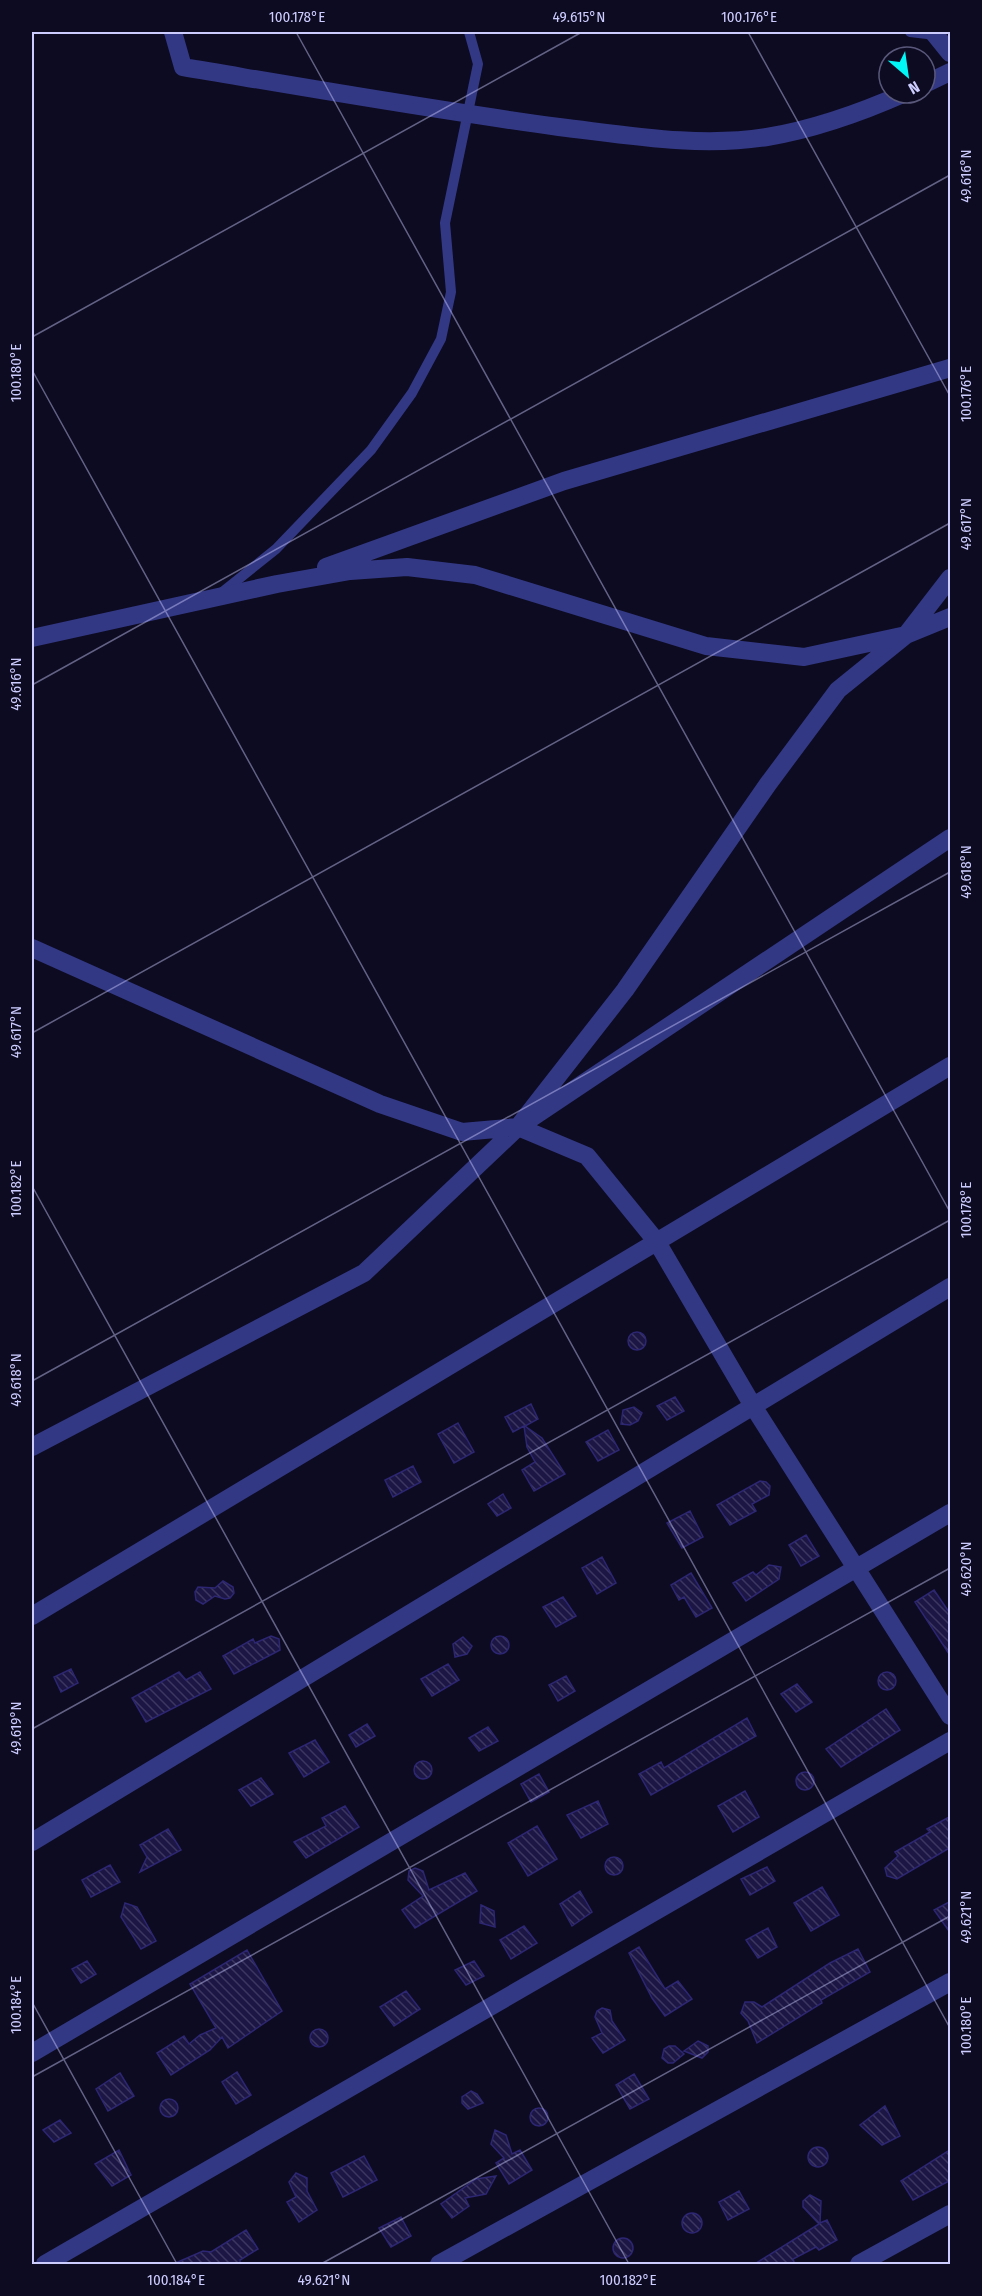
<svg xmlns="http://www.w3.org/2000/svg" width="982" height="2296" viewBox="0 0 982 2296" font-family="'Fira Sans Condensed',sans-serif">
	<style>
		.building { fill: url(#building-back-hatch); stroke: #2d2672; stroke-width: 1.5 }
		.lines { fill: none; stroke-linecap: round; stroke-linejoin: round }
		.lane { stroke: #333885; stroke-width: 10 }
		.street { stroke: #333885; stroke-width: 18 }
		.ticks { fill: none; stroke: #cdccff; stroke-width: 1.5; stroke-opacity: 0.45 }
		.neatline { fill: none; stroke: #cdccff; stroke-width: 2 }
		.ticks-label { font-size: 15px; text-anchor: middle; fill: #cdccff }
	</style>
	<defs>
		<pattern id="building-back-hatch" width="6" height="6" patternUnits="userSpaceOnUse" patternTransform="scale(1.5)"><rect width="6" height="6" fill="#1b1644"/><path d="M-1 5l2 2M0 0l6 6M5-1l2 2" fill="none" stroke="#3b3760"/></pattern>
	</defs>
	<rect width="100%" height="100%" fill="#0d0b22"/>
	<path class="building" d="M628 1341a9 9 0 1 1 18 0a9 9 0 1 1-18 0Z
		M 675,1397 L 684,1411 L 667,1420 L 657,1406 Z
		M 531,1404 L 538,1419 L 525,1426 L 542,1438 L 565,1474 L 534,1491 L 522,1470 L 535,1462 L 527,1447 L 524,1426 L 513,1432 L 505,1417 Z
		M 634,1407 L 642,1413 L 638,1421 L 630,1425 L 621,1424 L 623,1410 Z
		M 458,1423 L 474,1452 L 454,1463 L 438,1434 Z
		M 608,1430 L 619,1450 L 598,1461 L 586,1442 Z
		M 413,1466 L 421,1482 L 393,1497 L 385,1480 Z
		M 760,1481 L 766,1482 L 770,1486 L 769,1495 L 752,1504 L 756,1511 L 730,1525 L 717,1505 Z
		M 503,1494 L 511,1508 L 497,1516 L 488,1504 Z
		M 690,1511 L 703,1537 L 682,1548 L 667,1523 Z
		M 806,1535 L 819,1556 L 801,1566 L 789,1545 Z
		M 602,1557 L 616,1583 L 597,1594 L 582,1568 Z
		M 769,1565 L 781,1567 L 779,1579 L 746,1601 L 733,1583 L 753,1572 L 756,1575 Z
		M 691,1573 L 712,1608 L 696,1617 L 684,1597 L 679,1600 L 671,1585 Z
		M 223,1581 L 233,1587 L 234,1593 L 230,1598 L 225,1599 L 215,1596 L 203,1604 L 196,1600 L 195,1592 L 198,1587 L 215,1588 Z
		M 934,1590 L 951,1615 L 951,1657 L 915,1602 Z
		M 563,1597 L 576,1616 L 556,1627 L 543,1607 Z
		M491 1645a9 9 0 1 1 18 0a9 9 0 1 1-18 0Z
		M 271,1636 L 279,1639 L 280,1650 L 234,1674 L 223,1656 L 253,1639 L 255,1643 Z
		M 463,1637 L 472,1646 L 467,1654 L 455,1657 L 453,1644 Z
		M 448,1664 L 459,1680 L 432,1696 L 421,1679 Z
		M 71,1669 L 78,1683 L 61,1692 L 54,1677 Z
		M878 1681a9 9 0 1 1 18 0a9 9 0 1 1-18 0Z
		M 179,1672 L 186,1680 L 200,1672 L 211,1689 L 146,1722 L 132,1698 Z
		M 566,1676 L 575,1691 L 558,1701 L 549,1685 Z
		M 797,1684 L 812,1702 L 796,1712 L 781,1694 Z
		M 886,1709 L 900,1730 L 841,1767 L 826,1749 Z
		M 747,1718 L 756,1736 L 651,1795 L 639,1774 L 661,1762 L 664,1768 Z
		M 367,1724 L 375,1736 L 356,1747 L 349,1735 Z
		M 488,1727 L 498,1741 L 479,1751 L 469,1738 Z
		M 315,1740 L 329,1762 L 304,1777 L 289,1753 Z
		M414 1770a9 9 0 1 1 18 0a9 9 0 1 1-18 0Z
		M796 1781a9 9 0 1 1 18 0a9 9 0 1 1-18 0Z
		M 539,1774 L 549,1792 L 531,1802 L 521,1784 Z
		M 261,1778 L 273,1794 L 251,1806 L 239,1790 Z
		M 745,1791 L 759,1817 L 733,1832 L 718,1806 Z
		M 598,1801 L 608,1824 L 581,1838 L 567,1815 Z
		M 345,1806 L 359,1827 L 306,1858 L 294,1842 L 326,1826 L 322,1818 Z
		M 951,1816 L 951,1847 L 897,1879 L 887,1876 L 885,1868 L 898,1856 L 895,1852 L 930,1832 L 927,1829 Z
		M 537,1826 L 557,1859 L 528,1876 L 508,1843 Z
		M 168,1829 L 181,1850 L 140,1872 L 147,1857 L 140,1845 Z
		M605 1866a9 9 0 1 1 18 0a9 9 0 1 1-18 0Z
		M 110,1865 L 120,1882 L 91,1897 L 82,1880 Z
		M 767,1867 L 775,1881 L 750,1895 L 741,1879 Z
		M 415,1868 L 423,1871 L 429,1890 L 465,1873 L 477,1891 L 415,1928 L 402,1910 L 423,1896 L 408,1880 L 409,1871 Z
		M 822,1887 L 839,1915 L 811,1931 L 794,1903 Z
		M 580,1891 L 592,1912 L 572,1926 L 560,1904 Z
		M 951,1901 L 951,1934 L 934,1910 Z
		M 125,1903 L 137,1907 L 156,1941 L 141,1949 L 121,1917 Z
		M 481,1905 L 494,1911 L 495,1927 L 480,1923 Z
		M 524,1926 L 537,1943 L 511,1959 L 500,1940 Z
		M 768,1928 L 777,1947 L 758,1958 L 746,1940 Z
		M 639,1947 L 665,1989 L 678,1981 L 692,1999 L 665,2016 L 652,1998 L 629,1953 Z
		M 858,1949 L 870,1972 L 821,2000 L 822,2003 L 757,2043 L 748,2021 L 741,2013 L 745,2002 L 754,2002 L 762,2007 L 830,1963 Z
		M 247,1950 L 282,2011 L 228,2048 L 222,2037 L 210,2050 L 171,2075 L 157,2053 L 184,2036 L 189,2044 L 200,2035 L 216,2028 L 190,1984 Z
		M 87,1961 L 96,1974 L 81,1983 L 72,1969 Z
		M 474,1961 L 484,1976 L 466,1985 L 455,1970 Z
		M 406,1991 L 420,2009 L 394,2026 L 380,2007 Z
		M 602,2008 L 610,2010 L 612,2021 L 625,2040 L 603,2053 L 592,2038 L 602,2033 L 595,2017 L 597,2011 Z
		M310 2038a9 9 0 1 1 18 0a9 9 0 1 1-18 0Z
		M 698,2041 L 708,2046 L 708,2052 L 702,2058 L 684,2051 Z
		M 669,2046 L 675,2046 L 684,2054 L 673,2063 L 668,2063 L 662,2058 L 664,2049 Z
		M 237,2072 L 251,2095 L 236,2104 L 222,2082 Z
		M 120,2073 L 134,2096 L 108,2111 L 96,2089 Z
		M 634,2074 L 649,2099 L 630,2109 L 616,2085 Z
		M 471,2091 L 477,2094 L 483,2103 L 468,2109 L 462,2103 L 462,2097 Z
		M160 2108a9 9 0 1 1 18 0a9 9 0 1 1-18 0Z
		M 885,2106 L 900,2136 L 882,2145 L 860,2125 Z
		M530 2117a9 9 0 1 1 18 0a9 9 0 1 1-18 0Z
		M 60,2120 L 71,2133 L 54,2142 L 43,2130 Z
		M 495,2130 L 506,2135 L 512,2154 L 520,2150 L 532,2170 L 509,2184 L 496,2163 L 504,2158 L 491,2144 Z
		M808 2157a10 10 0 1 1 20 0a10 10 0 1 1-20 0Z
		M 951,2149 L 951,2180 L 913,2200 L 901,2181 Z
		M 119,2150 L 131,2175 L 112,2186 L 95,2164 Z
		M 364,2156 L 377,2180 L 343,2197 L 331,2173 Z
		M 296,2173 L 307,2178 L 307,2191 L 317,2210 L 299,2222 L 287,2202 L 296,2197 L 289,2182 Z
		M 496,2176 L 486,2194 L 465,2198 L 469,2206 L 452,2218 L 441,2204 L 476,2179 Z
		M 739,2191 L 749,2209 L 728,2220 L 719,2202 Z
		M 810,2195 L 821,2201 L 820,2223 L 827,2220 L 837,2240 L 819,2250 L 816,2247 L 793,2259 L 795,2265 L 753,2265 L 819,2224 L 803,2207 L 803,2201 Z
		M682 2223a10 10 0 1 1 20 0a10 10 0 1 1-20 0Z
		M 401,2217 L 411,2236 L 391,2247 L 379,2228 Z
		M 246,2230 L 258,2249 L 240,2260 L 240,2265 L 171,2265 L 203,2251 L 211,2252 Z
		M613 2248a10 10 0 1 1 20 0a10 10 0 1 1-20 0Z"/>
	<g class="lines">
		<path class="lane" d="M 910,32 L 936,35
			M 220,594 L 276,549 L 371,450 L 412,393 L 441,339 L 451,292 L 445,223 L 478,64 L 469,32"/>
		<path class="street" d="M 173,32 L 183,67 C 308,88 433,110 559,127 C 627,135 699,148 767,137 C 815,129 860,113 905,93
			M 933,32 L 950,53
			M 925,84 L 950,72
			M 326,567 L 564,481 L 950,368
			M 32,638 L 277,584 L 350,571 L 407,567 L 475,575 L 706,646 L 804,657 L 906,635 L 950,617
			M 32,948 L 380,1104 L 462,1132 L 518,1127 L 950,838
			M 518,1127 L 587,1156 L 657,1242 L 753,1406 L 950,1716
			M 32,1447 L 364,1273 L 518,1127 L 625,990 L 768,784 L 838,690 L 906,635 L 950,578
			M 32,1616 L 950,1066
			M 32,1842 L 950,1287
			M 32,2053 L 950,1513
			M 45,2264 L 950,1741
			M 439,2264 L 950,1982
			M 859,2264 L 950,2214"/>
	</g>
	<path class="ticks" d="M 296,32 L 950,1212M 748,32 L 950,396M 32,337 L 582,32M 32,370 L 950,2028M 32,685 L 950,175M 32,1033 L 950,523M 32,1186 L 629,2264M 32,1381 L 950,872M 32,1729 L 950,1220M 32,2002 L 177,2264M 32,2077 L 950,1568M 321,2264 L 950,1916M 949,2264 L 950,2264"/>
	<rect width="982" height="2296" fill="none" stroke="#0d0b22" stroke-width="66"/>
	<g transform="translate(907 75) rotate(151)"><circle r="28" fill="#0d0b22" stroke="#5a587a" stroke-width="1.5"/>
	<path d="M0-4.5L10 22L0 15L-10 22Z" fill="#00f7f6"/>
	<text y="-9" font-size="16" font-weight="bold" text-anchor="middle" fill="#cdccff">N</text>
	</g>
	<rect x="33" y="33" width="916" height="2230" class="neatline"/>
	<g class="ticks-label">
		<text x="297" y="22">100.178°E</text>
		<text x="579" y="22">49.615°N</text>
		<text x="749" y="22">100.176°E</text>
		<text transform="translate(966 176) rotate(-90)" y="5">49.616°N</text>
		<text transform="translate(16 373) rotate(-90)" y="5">100.180°E</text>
		<text transform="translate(966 394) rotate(-90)" y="5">100.176°E</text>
		<text transform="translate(966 524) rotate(-90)" y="5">49.617°N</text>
		<text transform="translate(16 684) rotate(-90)" y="5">49.616°N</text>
		<text transform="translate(966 872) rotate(-90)" y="5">49.618°N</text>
		<text transform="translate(16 1032) rotate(-90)" y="5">49.617°N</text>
		<text transform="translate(16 1189) rotate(-90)" y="5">100.182°E</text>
		<text transform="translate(966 1210) rotate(-90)" y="5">100.178°E</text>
		<text transform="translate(16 1380) rotate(-90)" y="5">49.618°N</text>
		<text transform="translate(966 1569) rotate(-90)" y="5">49.620°N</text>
		<text transform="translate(16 1728) rotate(-90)" y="5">49.619°N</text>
		<text transform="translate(966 1917) rotate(-90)" y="5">49.621°N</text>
		<text transform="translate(16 2005) rotate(-90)" y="5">100.184°E</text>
		<text transform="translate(966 2026) rotate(-90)" y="5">100.180°E</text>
		<text x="176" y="2285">100.184°E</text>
		<text x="324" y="2285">49.621°N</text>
		<text x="628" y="2285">100.182°E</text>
	</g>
</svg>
